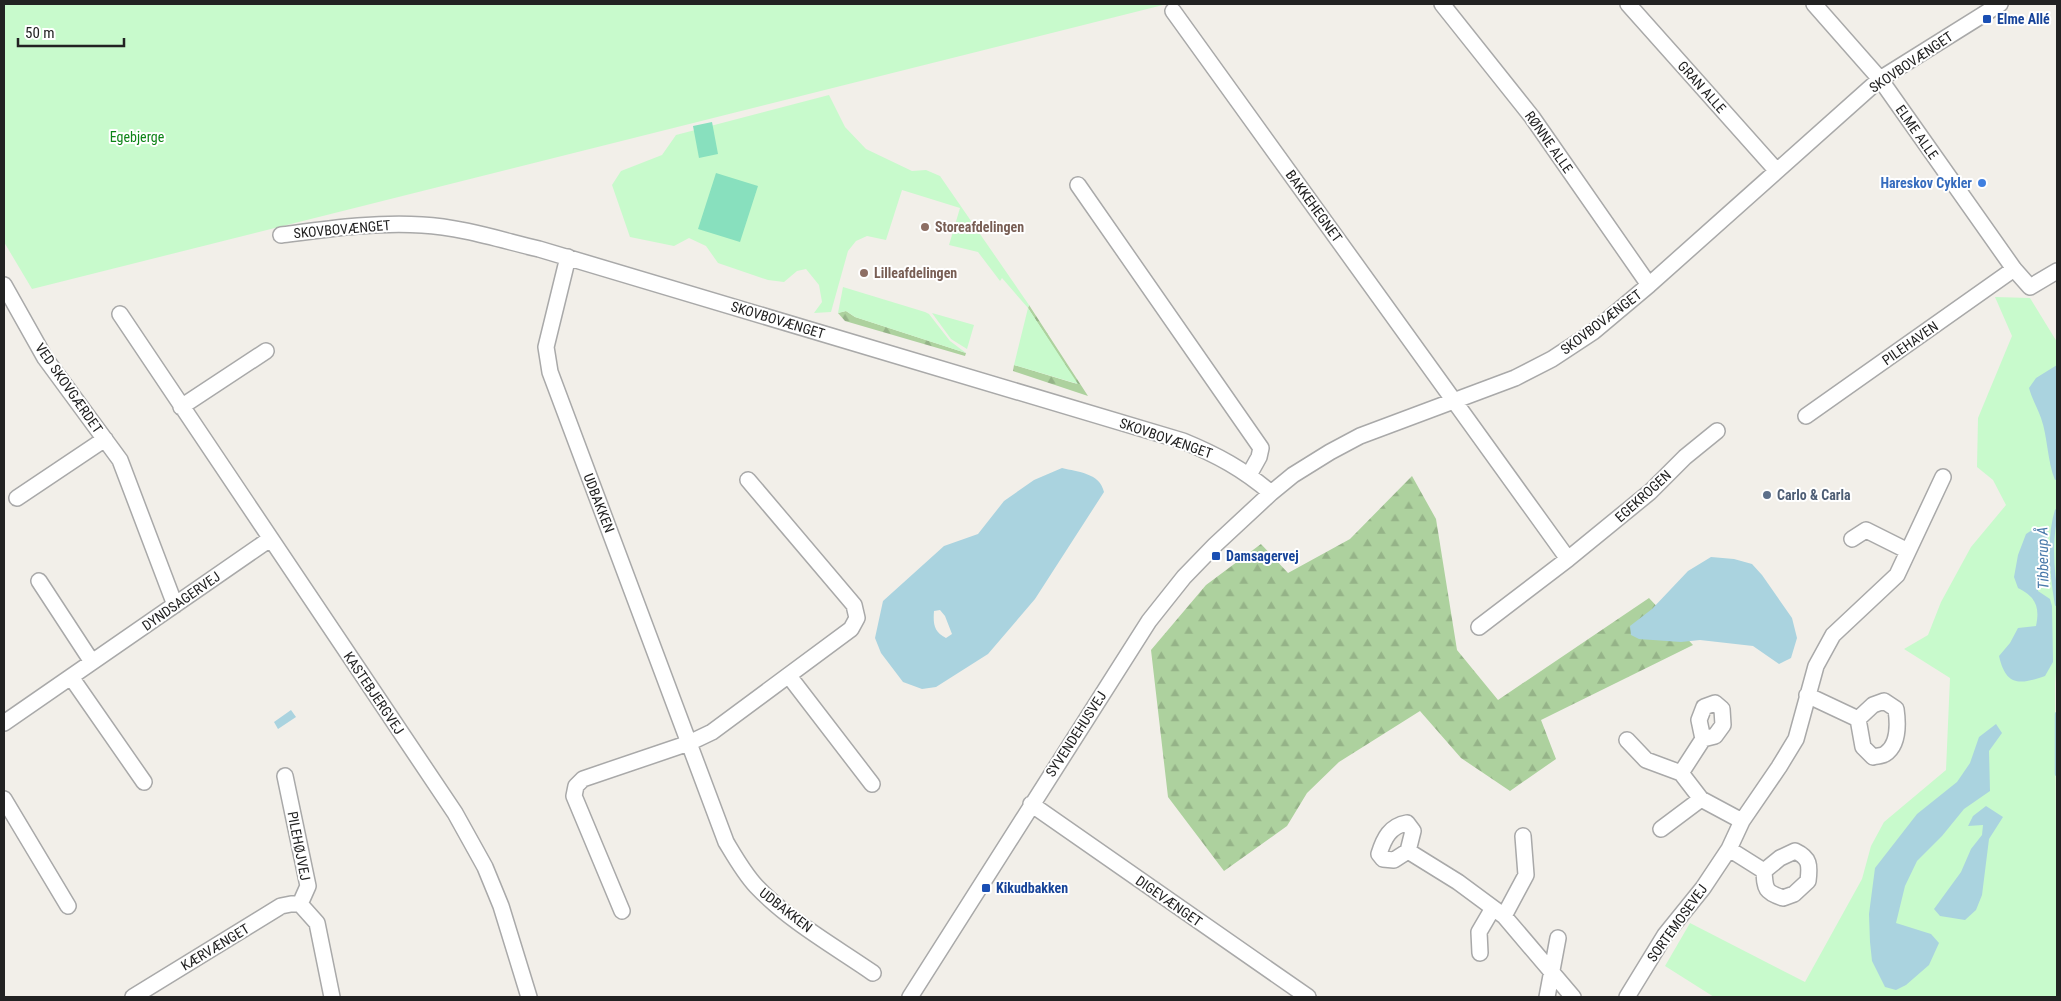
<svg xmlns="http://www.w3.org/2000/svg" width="2061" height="1001" viewBox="0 0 2061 1001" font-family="'Roboto Condensed',sans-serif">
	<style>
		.forest { fill: url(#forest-firs) }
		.park { fill: #c8facc }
		.pitch { fill: #88e0be }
		.water { fill: #aad3df; fill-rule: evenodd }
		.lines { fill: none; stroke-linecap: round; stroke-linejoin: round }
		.stream { stroke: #aad3df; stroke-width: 4.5 }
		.minor-casing { stroke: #a9a9a9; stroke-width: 18 }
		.minor { stroke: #fff; stroke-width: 15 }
		.transit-dot { fill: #1a4fb4; stroke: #fff; stroke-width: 2 }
		.shop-dot { fill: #3f7fe0; stroke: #fff; stroke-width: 2 }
		.education-dot { fill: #8d6e63; stroke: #fff; stroke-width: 2 }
		.service-dot { fill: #5c6f8a; stroke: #fff; stroke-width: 2 }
		.labels { text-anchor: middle; stroke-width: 4; stroke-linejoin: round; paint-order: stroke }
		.transit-label { font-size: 14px; font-weight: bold; fill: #164399; stroke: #fff; text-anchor: start }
		.street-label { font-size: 14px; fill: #222; stroke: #fff }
		.park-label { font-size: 14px; fill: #0c8416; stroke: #fff }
		.shop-label { font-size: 14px; font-weight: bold; fill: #366cbe; stroke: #fff; text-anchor: end }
		.education-label { font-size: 14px; font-weight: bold; fill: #785e54; stroke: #fff; text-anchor: start }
		.service-label { font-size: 14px; font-weight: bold; fill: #4e5e75; stroke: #fff; text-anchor: start }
		.water-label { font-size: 15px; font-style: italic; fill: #4a7aab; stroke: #fff }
	</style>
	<defs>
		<pattern id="forest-firs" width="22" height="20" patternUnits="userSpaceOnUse" patternTransform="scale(1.25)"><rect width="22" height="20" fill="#add19e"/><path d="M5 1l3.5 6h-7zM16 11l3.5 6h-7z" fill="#95b388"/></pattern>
	</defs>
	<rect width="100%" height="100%" fill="#f2efe9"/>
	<path class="forest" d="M 1029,305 L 1088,396 L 1013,371 L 1014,365 L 1077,384 L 1028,308 Z
		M 846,311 L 855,317 L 966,353 L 965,356 L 845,321 L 838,313 Z
		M 1412,476 L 1436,519 L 1457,650 L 1498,700 L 1649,598 L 1693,645 L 1541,720 L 1556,759 L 1510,791 L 1461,758 L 1420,711 L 1339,762 L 1307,793 L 1287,826 L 1224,871 L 1168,797 L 1151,650 L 1206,585 L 1261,544 L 1288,573 L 1350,539 Z"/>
	<path class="park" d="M 4,4 L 1167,4 L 32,289 L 4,242 Z
		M 829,95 L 845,127 L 866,149 L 912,171 L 926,170 L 940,176 L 1029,305 L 1028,308 L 1078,384 L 1014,365 L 1028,308 L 1002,278 L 1000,281 L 978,252 L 949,245 L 960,208 L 902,190 L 886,240 L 867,236 L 856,241 L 848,251 L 831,312 L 814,313 L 822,302 L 819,285 L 806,269 L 797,271 L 784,282 L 768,280 L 718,263 L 706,246 L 689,238 L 674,246 L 630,237 L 612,185 L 621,171 L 662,155 L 676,135 Z
		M 843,287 L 925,312 L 929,314 L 950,341 L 966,353 L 855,317 L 846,311 L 838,313 Z
		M 1995,297 L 2030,298 L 2057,342 L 2057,660 L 2055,684 L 2057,997 L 1714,997 L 1665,966 L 1690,923 L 1805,982 L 1862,879 L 1871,846 L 1884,822 L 1946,770 L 1950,678 L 1904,649 L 1928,635 L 1941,602 L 1971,547 L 2006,505 L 1993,480 L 1977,467 L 1978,418 L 2012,336 Z
		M 932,313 L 974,325 L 967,349 L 951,339 Z"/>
	<path class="pitch" d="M 712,122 L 718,154 L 699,158 L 693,126 Z
		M 716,173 L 758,186 L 740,242 L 698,229 Z"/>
	<path class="water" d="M 2057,365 L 2057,479 L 2055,480 C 2047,460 2048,438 2041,418 C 2037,407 2032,399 2029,388 L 2036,378 Z
		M 1062,468 C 1078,472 1100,473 1104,492 L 1035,599 L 988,654 L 936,687 L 922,689 L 903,682 L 881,653 L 875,638 L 883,601 L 944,546 L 978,534 L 1004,501 L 1034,480 ZM 940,610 L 945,616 L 952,634 L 946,638 C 934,632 933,624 934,611 Z
		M 2035,528 L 2047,528 L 2048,553 L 2053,561 L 2053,566 C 2042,571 2038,579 2038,591 L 2050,599 L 2052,606 L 2053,662 L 2045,676 C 2019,685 2006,686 1999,656 L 2010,643 L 2018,628 L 2036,626 C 2040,607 2036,597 2018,588 L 2014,577 L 2018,555 L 2026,534 Z
		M 1711,557 L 1734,559 L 1752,564 L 1762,575 L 1792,618 L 1797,638 L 1791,658 L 1779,664 L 1753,646 L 1700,640 L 1681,642 L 1639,639 L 1631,635 L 1630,626 L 1652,609 L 1688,571 Z
		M 291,710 L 296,717 L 278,729 L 274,722 Z
		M 1996,724 L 2002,733 L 1989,751 L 1990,791 L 1964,809 L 1942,836 L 1917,861 L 1905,886 L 1896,923 L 1931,934 L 1939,943 L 1929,965 L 1906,985 L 1896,990 L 1885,987 L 1872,961 L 1870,942 L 1869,914 L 1875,868 L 1917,814 L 1957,782 L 1970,763 L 1979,737 Z
		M 1986,806 L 2003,817 L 1989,839 L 1982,895 L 1976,910 L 1965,920 L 1940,916 L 1934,909 L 1961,872 L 1971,849 L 1982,835 L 1983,825 L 1968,826 L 1973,816 Z"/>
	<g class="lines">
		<path class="stream" d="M 2057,511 C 2048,540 2052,575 2057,604
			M 2057,714 L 2057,774"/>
		<g class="minor-casing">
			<path id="minor" d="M 1442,4 L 1532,117 L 1649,285
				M 1628,4 L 1776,170
				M 1814,4 L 1880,79 L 2014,269 L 2030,287 L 2057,271
				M 1173,11 L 1568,559
				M 1078,185 L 1261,448 L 1259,457 L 1249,475
				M 281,235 C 328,229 375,222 422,225 C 461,227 501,240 539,249 L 1183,441 C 1217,455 1243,469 1271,493
				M 568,257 L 546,347 L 550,372 L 726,842 C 735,857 744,873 756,886 C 789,921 834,946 873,973
				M 4,285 L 45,358 L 120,460 L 175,605
				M 120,314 L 455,813 L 485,867 L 501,906 L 529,997
				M 181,407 L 266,351
				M 1806,416 L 2014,269
				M 17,498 L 105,439
				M 1852,539 L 1866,530 L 1908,551
				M 39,581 L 92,662
				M 1479,627 L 1568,559 L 1650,492 L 1685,457 L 1717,431
				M 789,676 L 872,784
				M 71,677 L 144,782
				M 1807,695 L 1858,719 L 1873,705 L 1884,701 L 1896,709 C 1898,723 1899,745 1885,754 C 1882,756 1876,756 1873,757 L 1863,747 L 1858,719
				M 4,723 L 270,539
				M 1627,740 L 1646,760 L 1681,773 L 1701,799 L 1742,821
				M 1681,773 L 1703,739 L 1715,736 L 1723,725 L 1722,709 L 1715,703 L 1704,707 L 1699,720 L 1703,739
				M 285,776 L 308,886 L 300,904
				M 4,799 L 68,906
				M 1031,804 L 1308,997
				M 1407,823 L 1413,831 L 1408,851 L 1394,860 L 1383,859 L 1379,854 C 1384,838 1390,826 1407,823 Z
				M 1661,829 L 1701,799
				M 1729,849 L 1764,871 L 1780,858 L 1795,851 C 1810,858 1810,865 1808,881 L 1794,894 L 1783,898 C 1765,892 1765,889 1764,871
				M 1408,851 L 1458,882 L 1504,916 L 1573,997
				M 300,904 L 317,923 L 332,997
				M 622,911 L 574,796 L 576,786 L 583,779 L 689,743 L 712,732 L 851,629 L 857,618 L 854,605 L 748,480
				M 1504,916 L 1526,875 L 1523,836
				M 1480,953 L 1479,932 L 1493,908
				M 133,997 L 281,906 L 291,904 L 300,904
				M 910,997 L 1149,621 L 1184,577 L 1215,545 L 1271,493 L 1293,475 L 1330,452 L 1360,436 L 1515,378 L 1552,359 L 1593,332 L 1649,285 L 1880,79 L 2000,4
				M 1547,997 L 1558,938
				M 1627,997 L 1665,935 L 1703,888 L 1729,849 L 1742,821 L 1779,767 L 1796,739 L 1816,666 L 1833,635 L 1897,575 L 1943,477"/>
		</g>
		<use href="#minor" class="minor"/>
	</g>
	<g class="transit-dot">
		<rect x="1982" y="14" width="10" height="10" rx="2.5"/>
		<rect x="1211" y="551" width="10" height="10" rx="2.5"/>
		<rect x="981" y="883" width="10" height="10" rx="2.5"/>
	</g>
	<circle class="shop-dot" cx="1982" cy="183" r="5"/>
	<g class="education-dot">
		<circle cx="925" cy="227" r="5"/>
		<circle cx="864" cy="273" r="5"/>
	</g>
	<circle class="service-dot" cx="1767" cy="495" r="5"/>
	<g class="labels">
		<g class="transit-label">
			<text x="1997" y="24">Elme Allé</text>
			<text x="1226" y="561">Damsagervej</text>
			<text x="996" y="893">Kikudbakken</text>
		</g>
		<g class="street-label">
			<text transform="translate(1911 62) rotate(-34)" y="5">SKOVBOVÆNGET</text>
			<text transform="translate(1702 87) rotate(48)" y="5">GRAN ALLE</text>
			<text transform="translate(1917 132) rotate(55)" y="5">ELME ALLE</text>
			<text transform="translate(1549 142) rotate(55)" y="5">RØNNE ALLE</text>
			<text transform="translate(1314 206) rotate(54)" y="5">BAKKEHEGNET</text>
			<text transform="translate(342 229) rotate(-5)" y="5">SKOVBOVÆNGET</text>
			<text transform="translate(778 320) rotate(17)" y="5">SKOVBOVÆNGET</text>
			<text transform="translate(1601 322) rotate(-37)" y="5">SKOVBOVÆNGET</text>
			<text transform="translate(1910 343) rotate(-35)" y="5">PILEHAVEN</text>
			<text transform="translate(69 388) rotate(55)" y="5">VED SKOVGÆRDET</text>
			<text transform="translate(1166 438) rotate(19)" y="5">SKOVBOVÆNGET</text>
			<text transform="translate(1643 496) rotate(-42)" y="5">EGEKROGEN</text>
			<text transform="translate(599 503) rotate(69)" y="5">UDBAKKEN</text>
			<text transform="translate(181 601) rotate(-35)" y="5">DYNDSAGERVEJ</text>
			<text transform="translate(374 693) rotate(56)" y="5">KASTEBJERGVEJ</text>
			<text transform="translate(1076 734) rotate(-57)" y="5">SYVENDEHUSVEJ</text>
			<text transform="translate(299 846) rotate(79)" y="5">PILEHØJVEJ</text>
			<text transform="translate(1169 901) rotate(35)" y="5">DIGEVÆNGET</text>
			<text transform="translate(786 910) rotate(38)" y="5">UDBAKKEN</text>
			<text transform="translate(1677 923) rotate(-54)" y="5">SORTEMOSEVEJ</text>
			<text transform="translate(215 947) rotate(-31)" y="5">KÆRVÆNGET</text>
		</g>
		<g class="park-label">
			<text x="137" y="142">Egebjerge</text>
		</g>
		<g class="shop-label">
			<text x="1972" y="188">Hareskov Cykler</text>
		</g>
		<g class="education-label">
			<text x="935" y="232">Storeafdelingen</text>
			<text x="874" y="278">Lilleafdelingen</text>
		</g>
		<g class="service-label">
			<text x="1777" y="500">Carlo &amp; Carla</text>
		</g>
		<g class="water-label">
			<text transform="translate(2043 558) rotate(-91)" y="5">Tibberup Å</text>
		</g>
	</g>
	<rect width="2061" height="1001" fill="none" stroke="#222222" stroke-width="10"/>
	<path d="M18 38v8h106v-8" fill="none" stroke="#222222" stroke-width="2.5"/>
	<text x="25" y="38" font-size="15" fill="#222222" stroke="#ffffff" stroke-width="4" paint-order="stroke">50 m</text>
</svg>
